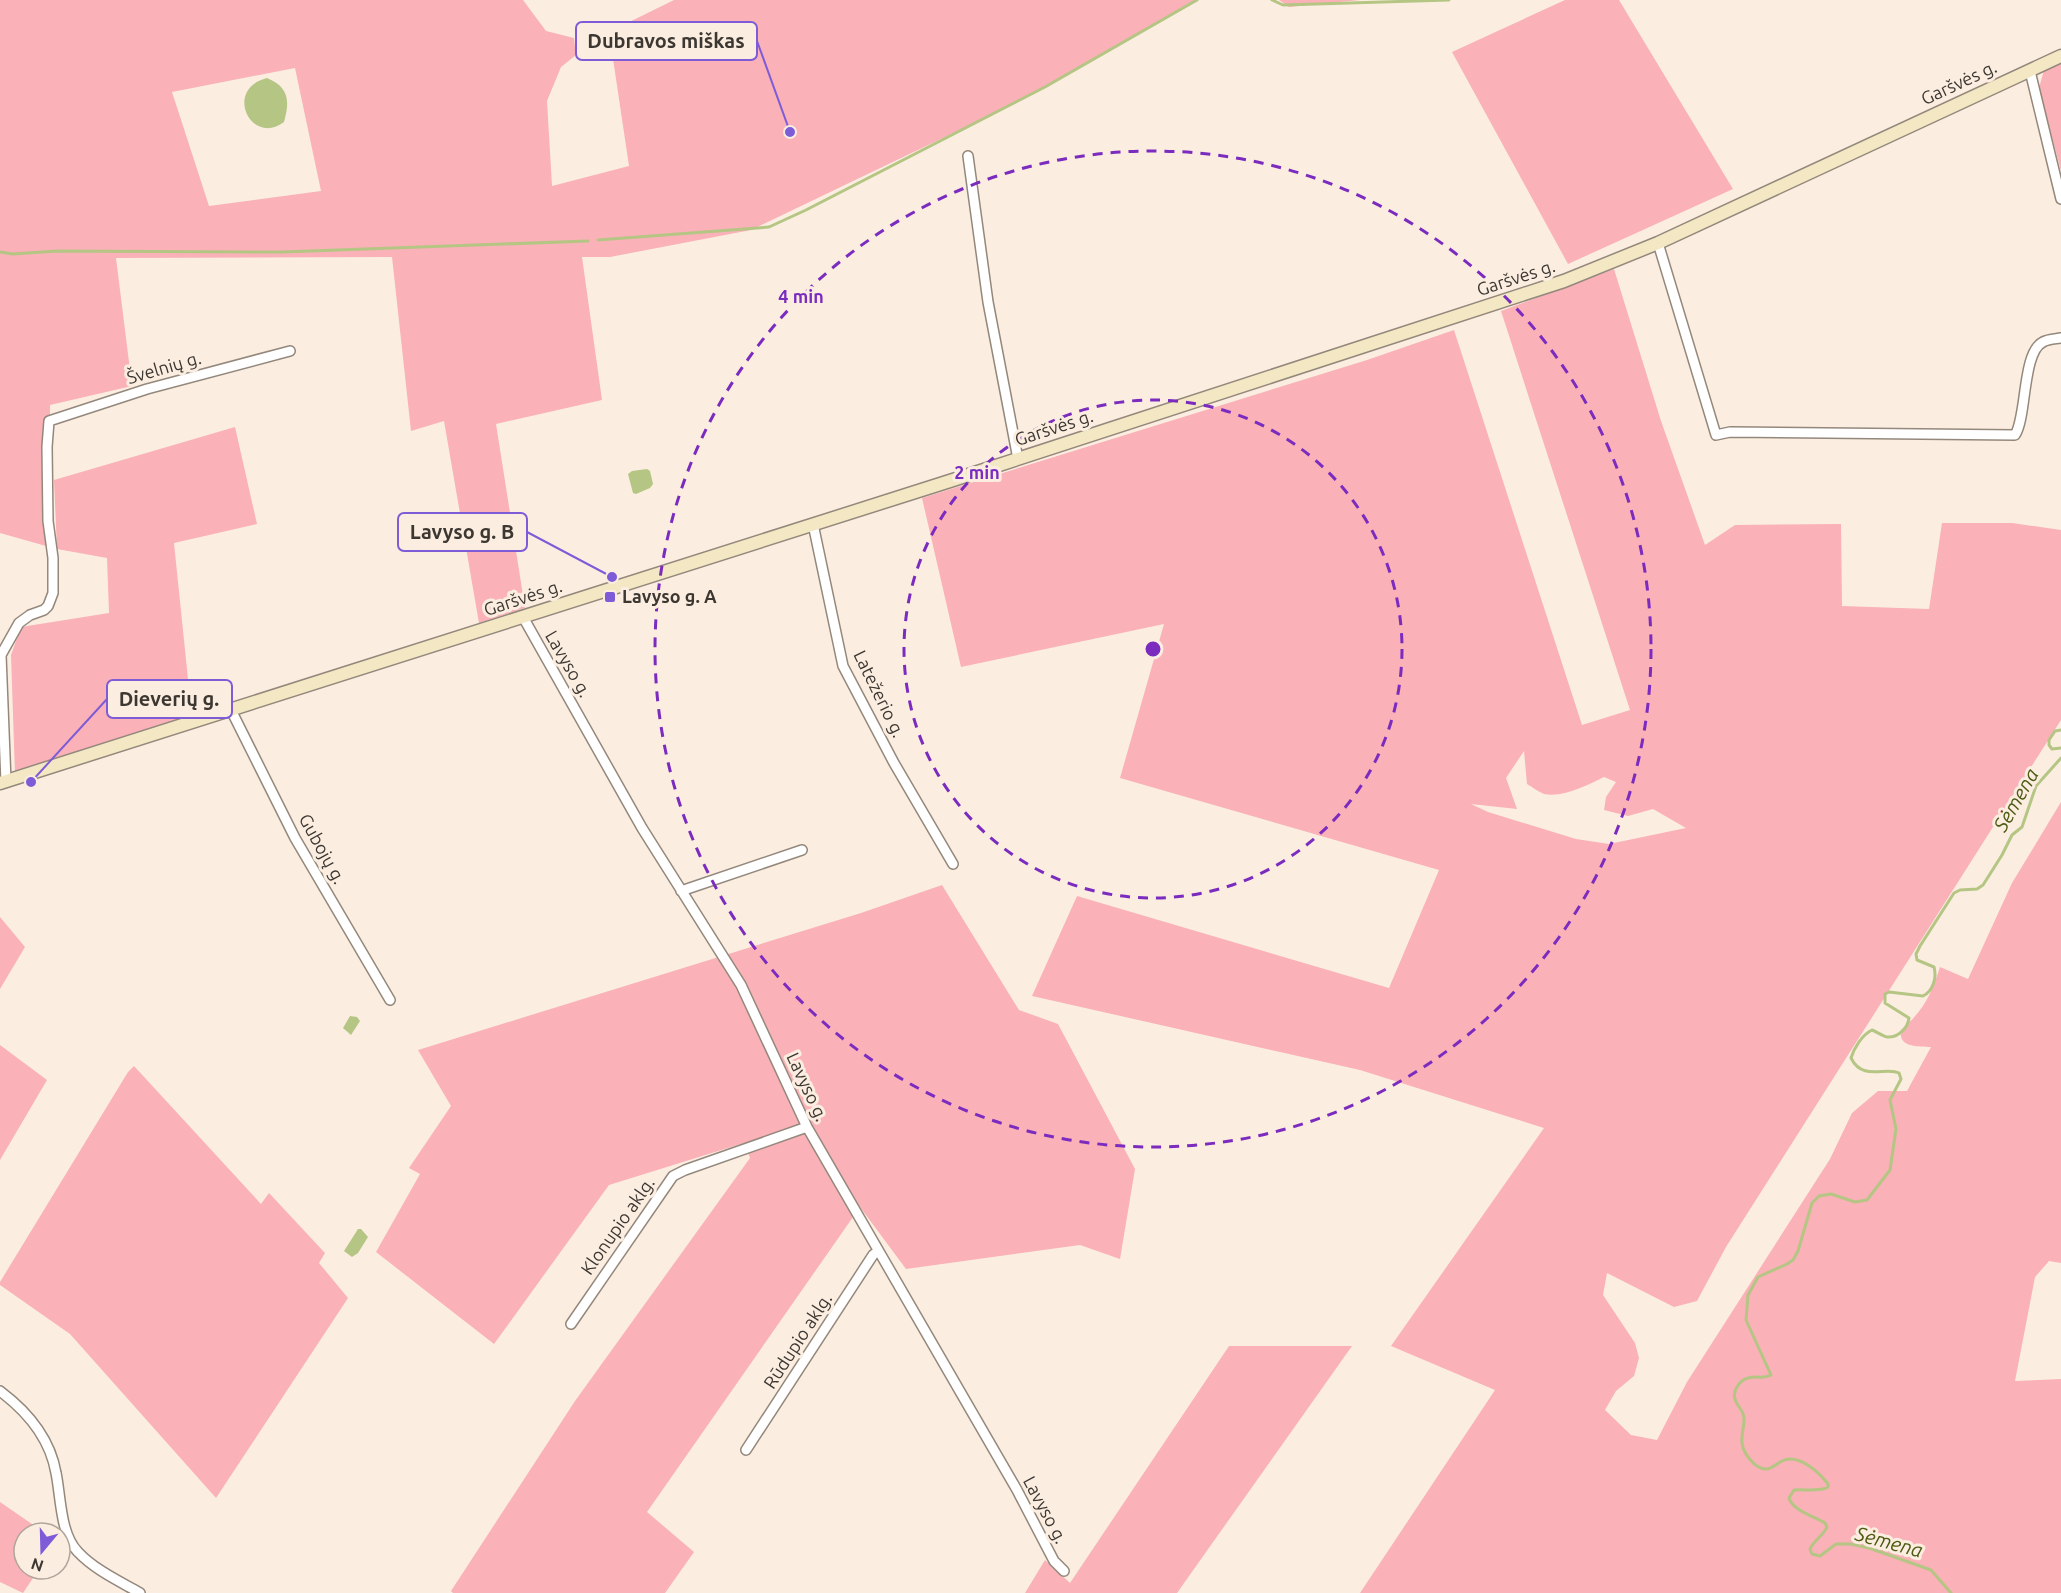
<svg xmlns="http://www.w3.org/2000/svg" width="2061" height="1593" viewBox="0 0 2061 1593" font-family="Ubuntu,sans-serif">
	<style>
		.green { fill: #fab1b8; fill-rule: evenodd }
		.water { fill: #b5c584 }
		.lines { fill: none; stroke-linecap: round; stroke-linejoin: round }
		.stream { stroke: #b5c584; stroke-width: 3 }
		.minor-casing { stroke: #94887c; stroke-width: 12 }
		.secondary-casing { stroke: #94887c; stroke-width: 15 }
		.minor { stroke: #fff; stroke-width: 9 }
		.secondary { stroke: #f3e8c3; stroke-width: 12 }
		.ring { fill: none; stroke: #7b2cbf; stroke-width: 3; stroke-dasharray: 10 8 }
		.poi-dot { fill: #7e5cd7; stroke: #fbeee1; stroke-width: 2 }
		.labels { text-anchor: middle; stroke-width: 6; stroke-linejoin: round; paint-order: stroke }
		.street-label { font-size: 18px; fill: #3d3732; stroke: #fbeee1 }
		.poi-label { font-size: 18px; font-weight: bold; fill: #3d3732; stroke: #fbeee1; text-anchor: start }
		.water-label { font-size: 20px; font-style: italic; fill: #4c5a12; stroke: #fbeee1 }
		.centre { fill: #7b2cbf; stroke: #fbeee1; stroke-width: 3 }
		.ring-label { font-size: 18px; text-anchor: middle; font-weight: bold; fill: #7b2cbf; stroke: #fbeee1; stroke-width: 6; stroke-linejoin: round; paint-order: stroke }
		.leader { fill: none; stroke: #7e5cd7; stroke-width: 2 }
		.callout-dot { fill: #7e5cd7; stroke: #fbeee1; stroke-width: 2 }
		.callout { fill: #fbeee1; stroke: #7e5cd7; stroke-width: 2 }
		.callout-label { font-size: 20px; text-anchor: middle; font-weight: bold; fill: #3d3732 }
	</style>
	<rect width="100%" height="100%" fill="#fbeee1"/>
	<path class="green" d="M 0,0 L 523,0 L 546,31 L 574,38 L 576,55 L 561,67 L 547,101 L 552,186 L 629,166 L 609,32 L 674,0 L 1195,0 L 1024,99 L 751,230 L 610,257 L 582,257 L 602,400 L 496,424 L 525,608 L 479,623 L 444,421 L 411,431 L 392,257 L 116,258 L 132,386 L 50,405 L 50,415 L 44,421 L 46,546 L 0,533 ZM 295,68 L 321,191 L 209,206 L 172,92 Z
		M 1279,0 L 1360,0 L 1289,7 Z
		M 1565,0 L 1619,0 L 1733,189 L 1568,264 L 1452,52 Z
		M 2061,63 L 2061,171 L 2039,88 L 2044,70 Z
		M 1614,269 L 1661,421 L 1705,545 L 1735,525 L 1841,524 L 1842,606 L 1929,609 L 1942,523 L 2012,523 L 2061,530 L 2061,720 L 1726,1247 L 1697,1301 L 1674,1307 L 1607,1273 L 1603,1295 L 1635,1343 L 1639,1358 L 1634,1376 L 1616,1391 L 1605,1410 L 1631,1435 L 1657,1440 L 1687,1382 L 1830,1159 L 1852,1113 L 1878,1091 L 1907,1091 L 1931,1047 C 1918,1046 1898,1048 1901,1030 C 1924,1010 1931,995 1940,967 L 1968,979 L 2012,883 L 2061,802 L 2061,1263 L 2049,1261 L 2035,1277 L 2015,1381 L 2061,1379 L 2061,1593 L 1360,1593 L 1495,1390 L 1391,1346 L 1544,1128 L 1360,1070 L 1032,996 L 1077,896 L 1389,988 L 1439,870 L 1120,778 L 1164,624 L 961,667 L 922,498 L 1367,360 L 1454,330 L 1582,725 L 1630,710 L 1501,311 ZM 1524,751 L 1527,784 C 1532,787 1539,792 1544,794 C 1562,798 1588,785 1604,777 L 1616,782 L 1606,797 L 1604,810 L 1628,816 L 1653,809 L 1686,828 L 1609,844 L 1576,839 L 1488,812 L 1471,804 L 1517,809 L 1506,778 Z
		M 235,427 L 257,524 L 174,543 L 192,718 L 15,774 L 11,655 L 21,627 L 109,613 L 107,558 L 57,549 L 54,480 Z
		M 942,885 L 1019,1010 L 1058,1024 L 1135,1169 L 1120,1259 L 1080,1245 L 906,1269 L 860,1207 L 647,1512 L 694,1552 L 665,1593 L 453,1593 L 451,1591 L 575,1401 L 750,1158 L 744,1143 L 609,1185 L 494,1344 L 376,1252 L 420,1174 L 409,1168 L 451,1106 L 418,1050 L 861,913 Z
		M 0,917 L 25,947 L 0,989 Z
		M 0,1045 L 47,1080 L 0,1160 Z
		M 134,1066 L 261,1204 L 269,1193 L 325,1253 L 319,1263 L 348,1298 L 216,1498 L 70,1334 L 0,1285 L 0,1282 L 128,1072 Z
		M 1229,1346 L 1352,1346 L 1177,1593 L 1025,1593 L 1045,1560 L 1070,1583 Z
		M 0,1502 L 45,1533 L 24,1533 L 24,1569 L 39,1569 L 23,1593 L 0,1582 Z"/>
	<path class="water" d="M 267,78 C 289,87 290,101 284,122 C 251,147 223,89 267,78 Z
		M 647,469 L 650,471 L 653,484 L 650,488 L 636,494 L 633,493 L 628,474 L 632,471 Z
		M 350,1016 L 357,1017 L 360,1021 L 351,1035 L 343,1028 Z
		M 358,1229 L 361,1229 L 368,1237 L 358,1253 L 352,1257 L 344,1251 Z"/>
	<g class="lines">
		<path class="stream" d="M 1272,0 L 1283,5 L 1449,0
			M 598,240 L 769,227 L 806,210 L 1045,87 L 1197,0
			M 0,252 L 13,254 L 57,251 L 282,252 L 588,241
			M 2061,730 L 2055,731 L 2049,740 L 2049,745 L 2052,749 L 2061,748
			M 1951,1593 L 1931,1570 L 1869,1548 L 1850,1544 L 1836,1544 L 1820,1556 L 1812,1554 L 1810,1549 C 1814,1540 1823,1536 1827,1527 L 1825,1523 C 1814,1516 1793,1511 1789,1498 L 1794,1490 C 1804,1489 1821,1492 1828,1487 L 1828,1484 C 1819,1472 1798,1453 1782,1461 C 1776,1464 1772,1469 1766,1469 C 1755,1469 1743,1453 1742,1443 C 1741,1436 1744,1427 1744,1420 C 1745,1411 1737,1407 1735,1399 C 1732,1391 1740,1380 1748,1378 C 1757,1375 1762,1380 1771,1375 L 1746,1320 L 1748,1295 L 1758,1277 L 1787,1264 L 1793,1260 L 1798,1251 L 1812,1203 L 1819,1196 L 1831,1194 L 1855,1202 L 1867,1200 L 1890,1170 L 1896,1129 L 1890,1100 L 1901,1079 L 1899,1073 C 1886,1066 1863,1082 1851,1058 C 1854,1048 1862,1035 1872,1030 C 1877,1032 1883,1036 1887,1037 C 1898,1038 1908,1028 1909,1018 L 1885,1003 L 1885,994 L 1889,992 L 1923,996 C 1933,991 1937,978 1934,967 L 1917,960 L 1916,954 L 1920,946 L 1954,893 L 1960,890 L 1977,889 L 1983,885 L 2002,855 L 2012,835 L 2022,827 L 2036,786 L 2061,758"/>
		<g class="minor-casing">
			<path id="minor" d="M 2030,71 L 2061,199
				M 968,156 L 988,302 L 1018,459
				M 1658,243 L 1716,435 L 1730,432 L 2015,435 C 2027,417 2022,352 2043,342 C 2048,339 2055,339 2061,338
				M 813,524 L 843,666 L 894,763 L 953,864
				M 523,617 L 642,828 L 741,985 L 807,1127 L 1017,1490 L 1054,1561 L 1064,1571
				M 231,710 L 295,838 L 390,1000
				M 6,782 L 1,655 L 19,623 L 30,615 L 44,610 L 48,606 L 53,593 L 53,558 L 48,521 L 47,447 L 49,421 L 147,389 L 290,351
				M 681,891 L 802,850
				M 571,1324 L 673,1176 L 685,1170 L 807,1127
				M 0,1391 C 28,1412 50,1438 56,1473 C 61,1497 60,1534 78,1552 C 95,1570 119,1581 140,1593
				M 746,1450 L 873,1255 L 878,1251"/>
		</g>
		<g class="secondary-casing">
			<path id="secondary" d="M 0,783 L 953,480 L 1564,281 L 1658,243 L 2061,56"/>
		</g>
		<use href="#minor" class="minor"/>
		<use href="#secondary" class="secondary"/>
	</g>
	<g class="ring">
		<circle cx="1153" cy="649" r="249"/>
		<circle cx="1153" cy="649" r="498"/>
	</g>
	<rect class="poi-dot" x="604" y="591" width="12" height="12" rx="3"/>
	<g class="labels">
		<g class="street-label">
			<text transform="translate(1959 83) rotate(-25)" y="6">Garšvės g.</text>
			<text transform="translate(1516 278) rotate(-18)" y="6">Garšvės g.</text>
			<text transform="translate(164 368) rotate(-16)" y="6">Švelnių g.</text>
			<text transform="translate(1054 428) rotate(-18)" y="6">Garšvės g.</text>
			<text transform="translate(523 598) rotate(-18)" y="6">Garšvės g.</text>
			<text transform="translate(568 664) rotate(60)" y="6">Lavyso g.</text>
			<text transform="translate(879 694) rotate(64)" y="6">Latežerio g.</text>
			<text transform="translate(322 849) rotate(61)" y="6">Gubojų g.</text>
			<text transform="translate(807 1087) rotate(65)" y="6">Lavyso g.</text>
			<text transform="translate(618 1226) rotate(-55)" y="6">Klonupio aklg.</text>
			<text transform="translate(798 1341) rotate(-57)" y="6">Rūdupio aklg.</text>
			<text transform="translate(1045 1510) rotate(62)" y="6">Lavyso g.</text>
		</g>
		<g class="poi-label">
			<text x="622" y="603">Lavyso g. A</text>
		</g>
		<g class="water-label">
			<text transform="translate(2016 800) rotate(-60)" y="7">Sėmena</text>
			<text transform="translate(1889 1542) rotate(15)" y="7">Sėmena</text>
		</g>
	</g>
	<circle cx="1153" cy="649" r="9" class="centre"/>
	<g class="ring-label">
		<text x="801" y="303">4 min</text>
		<text x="977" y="479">2 min</text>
	</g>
	<path class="leader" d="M790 132L757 41M612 577L527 532M31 782L107 699"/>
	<g class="callout-dot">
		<circle cx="790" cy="132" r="6"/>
		<circle cx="612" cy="577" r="6"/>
		<circle cx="31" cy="782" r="6"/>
	</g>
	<g class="callout">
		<rect x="576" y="22" width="181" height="38" rx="6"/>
		<rect x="398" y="513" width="129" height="38" rx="6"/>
		<rect x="107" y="680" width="125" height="38" rx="6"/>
	</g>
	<g class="callout-label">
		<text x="666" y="48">Dubravos miškas</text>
		<text x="462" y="539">Lavyso g. B</text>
		<text x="169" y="706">Dieverių g.</text>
	</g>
	<g transform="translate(42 1551) rotate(199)"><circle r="28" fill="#fbeee1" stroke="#afa59b" stroke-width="1.5"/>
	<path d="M0-4.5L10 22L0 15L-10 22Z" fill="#7e5cd7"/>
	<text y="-9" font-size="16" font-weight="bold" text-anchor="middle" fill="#3d3732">N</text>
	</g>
</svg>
